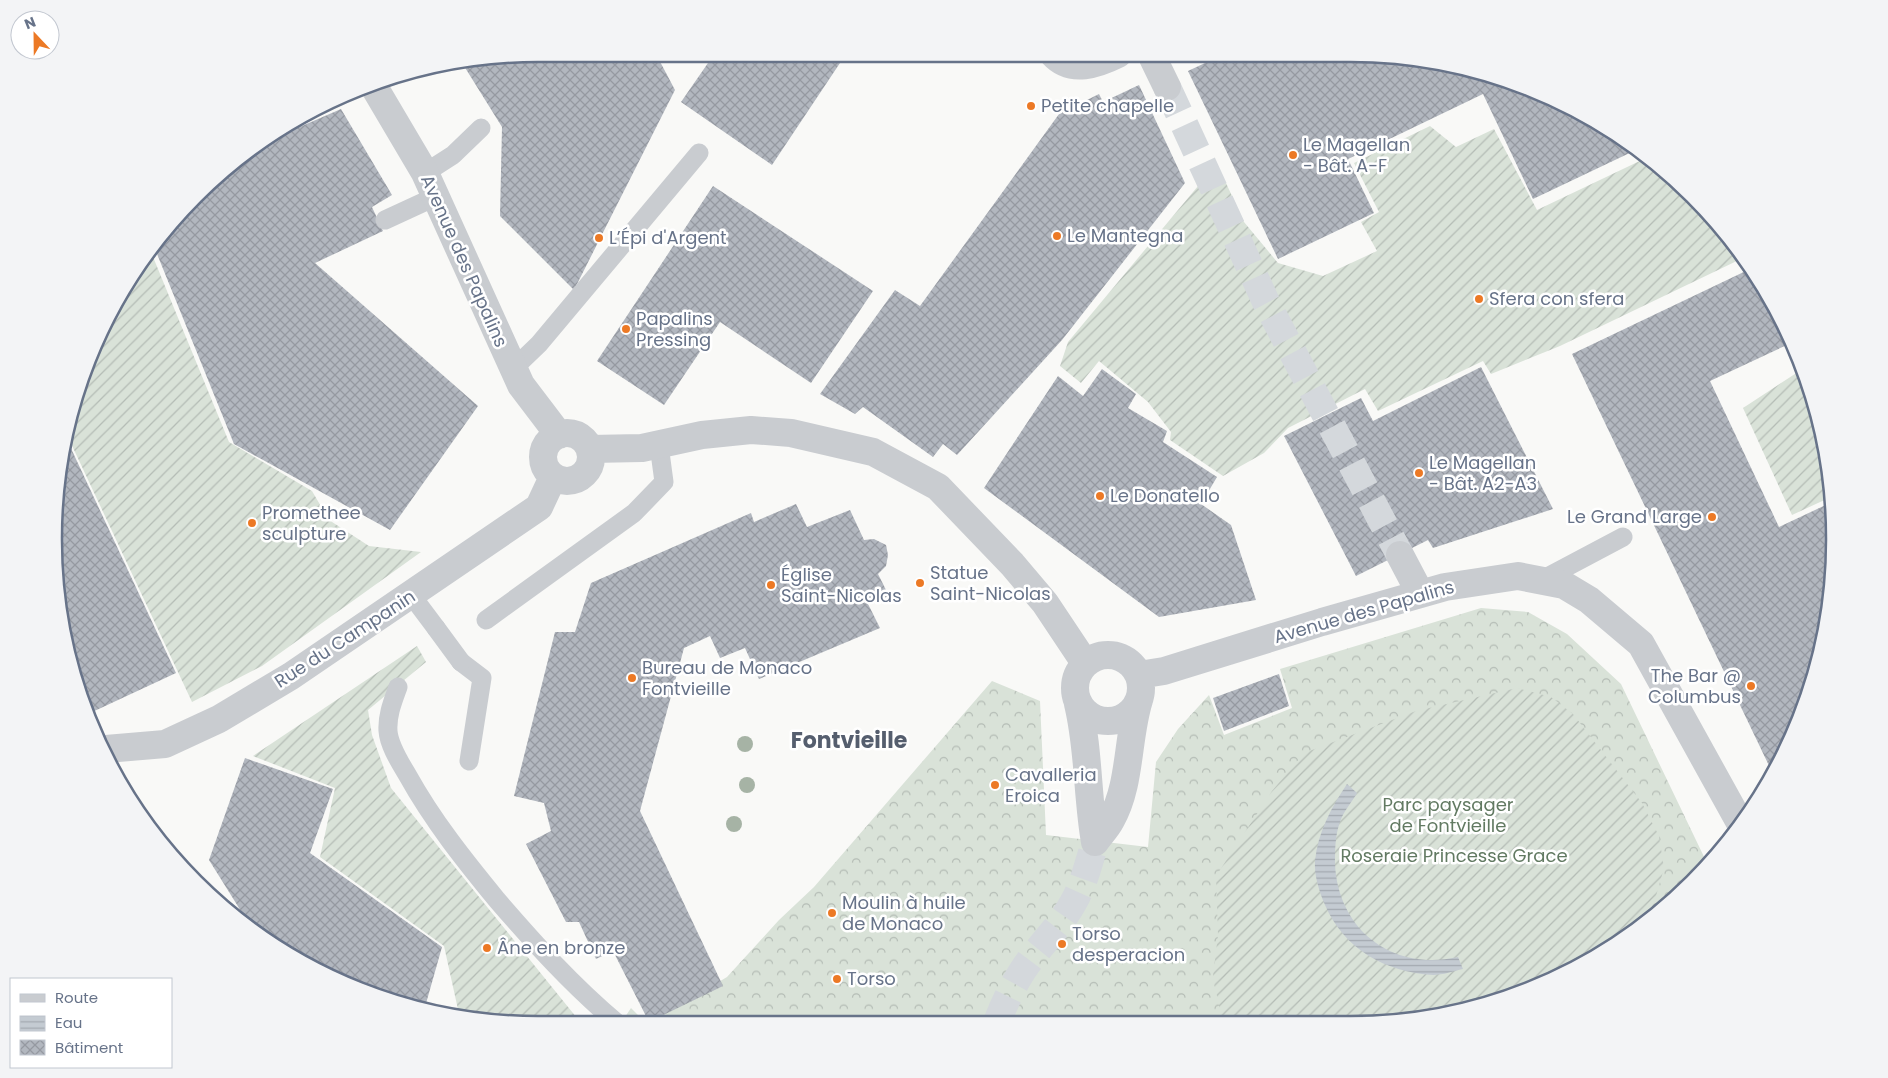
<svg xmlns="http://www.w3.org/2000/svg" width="1888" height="1078" viewBox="0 0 1888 1078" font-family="Poppins,sans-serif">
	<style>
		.forest { fill: url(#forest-crowns) }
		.garden { fill: url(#garden-furrows) }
		.water { fill: url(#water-rules) }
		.building { fill: url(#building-cross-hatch) }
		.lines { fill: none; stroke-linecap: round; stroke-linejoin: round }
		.street-tunnel { stroke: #d4d8dc; stroke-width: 28; stroke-dasharray: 28 14; stroke-linecap: butt }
		.lane { stroke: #c9ccd0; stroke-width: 19 }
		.street { stroke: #c9ccd0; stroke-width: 28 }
		.lane-bridge { stroke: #c9ccd0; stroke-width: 19 }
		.tree { fill: #a6b3a5 }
		.poi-dot { fill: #ec7925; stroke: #fff; stroke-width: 2 }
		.labels { text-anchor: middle; stroke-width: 5; stroke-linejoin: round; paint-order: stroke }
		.poi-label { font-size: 18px; fill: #677389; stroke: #fff; text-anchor: start }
		.street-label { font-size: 18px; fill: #677389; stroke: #fff }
		.park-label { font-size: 18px; fill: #627a62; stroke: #fff }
		.district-label { font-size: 22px; font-weight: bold; fill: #555e6e; stroke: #fff }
		.rim { fill: none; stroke: #677389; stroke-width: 2.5 }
	</style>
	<defs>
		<pattern id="forest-crowns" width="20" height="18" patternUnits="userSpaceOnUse" patternTransform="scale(1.25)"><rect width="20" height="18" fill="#d9e2d8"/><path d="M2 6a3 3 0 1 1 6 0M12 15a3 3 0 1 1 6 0" fill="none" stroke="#b4bcb5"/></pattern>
		<pattern id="garden-furrows" width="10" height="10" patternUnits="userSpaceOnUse" patternTransform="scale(1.25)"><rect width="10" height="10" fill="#d9e2d8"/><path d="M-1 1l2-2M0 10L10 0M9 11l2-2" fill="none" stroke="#b4bcb5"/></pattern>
		<pattern id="water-rules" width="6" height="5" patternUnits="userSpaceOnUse" patternTransform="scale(1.25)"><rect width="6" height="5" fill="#c4cbd2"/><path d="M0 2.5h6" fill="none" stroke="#a3a9b0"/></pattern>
		<pattern id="building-cross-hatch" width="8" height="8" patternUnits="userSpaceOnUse" patternTransform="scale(1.25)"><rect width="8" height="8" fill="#b2b7bf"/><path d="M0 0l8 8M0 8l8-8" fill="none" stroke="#9599a1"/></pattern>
	</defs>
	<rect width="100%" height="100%" fill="#f9f9f7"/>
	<path class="forest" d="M 1481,608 L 1528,612 L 1567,634 L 1621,684 L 1707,863 L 1692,882 L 1618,943 L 1505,998 L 1412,1020 L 650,1023 L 727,977 L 779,920 L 814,887 L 992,681 L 1040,701 L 1046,835 L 1148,847 L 1156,762 L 1178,729 L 1209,695 L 1224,735 L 1292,708 L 1280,669 Z
		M 631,1008 L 646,1023 L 621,1023 Z"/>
	<path class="garden" d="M 1430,126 L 1456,147 L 1494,129 L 1537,210 L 1646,158 C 1679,181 1721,223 1743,258 L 1560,346 L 1491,374 L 1483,361 L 1378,411 L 1365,389 L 1288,428 L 1264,453 L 1223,476 L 1170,440 L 1171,432 L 1148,402 L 1099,361 L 1081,383 L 1060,366 L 1068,342 L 1203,180 L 1226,183 L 1244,222 L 1278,263 L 1323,276 L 1377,251 L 1361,222 L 1379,212 L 1354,163 Z
		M 151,252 L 229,442 L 312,491 L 329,520 L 369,546 L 421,552 L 262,666 L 192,702 L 68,437 L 70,413 L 136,269 Z
		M 1801,370 L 1818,414 L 1831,497 L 1792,515 L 1743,408 Z
		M 417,646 L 426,662 L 368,710 L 372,735 L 391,788 L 581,1023 L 508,1023 L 459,1014 L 444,946 L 320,857 L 335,788 L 253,756 Z
		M 1517,688 L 1551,697 L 1573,714 L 1642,803 L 1659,836 L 1664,868 L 1654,903 L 1635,929 L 1605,949 L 1505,998 L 1412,1020 L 1222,1021 L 1213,976 L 1218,935 L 1216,876 L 1272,791 L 1304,753 L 1416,711 Z"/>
	<path class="water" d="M 1347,784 L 1357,793 C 1352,802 1343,812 1340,822 C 1335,835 1335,851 1335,864 C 1338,930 1393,972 1458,957 L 1463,969 C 1454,971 1443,975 1433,975 C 1385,972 1344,949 1325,905 C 1319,891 1314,875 1315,861 C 1318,832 1331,808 1347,784 Z"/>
	<path class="building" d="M 539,54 L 656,54 L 675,90 L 574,290 L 500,216 L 502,127 L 464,66 Z
		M 695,54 L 846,54 L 772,165 L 681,102 L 708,63 Z
		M 1222,55 L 1380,55 L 1475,70 L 1592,119 L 1636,150 L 1533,199 L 1483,94 L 1348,159 L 1374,213 L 1278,259 L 1188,71 Z
		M 1139,85 L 1185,183 L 1062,340 L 957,455 L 943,444 L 933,457 L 863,407 L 855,414 L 820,394 L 895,290 L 920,306 L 1059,114 L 1099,94 L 1103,102 Z
		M 341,109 L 392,195 L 372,207 L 383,231 L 315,263 L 478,406 L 390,530 L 234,444 L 155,249 L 244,154 L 272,139 Z
		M 713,186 L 873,291 L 811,383 L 720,322 L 664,405 L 597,361 Z
		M 1750,269 L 1784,325 L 1791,343 L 1710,381 L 1779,527 L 1832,502 L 1833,508 L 1830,603 L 1808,695 L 1773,774 L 1572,354 Z
		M 1481,367 L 1553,509 L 1433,548 L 1428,540 L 1356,576 L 1284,436 L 1361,398 L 1373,421 Z
		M 1102,369 L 1136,394 L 1128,408 L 1167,431 L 1163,442 L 1217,477 L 1201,504 L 1231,525 L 1256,600 L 1159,617 L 984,488 L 1058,376 L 1083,396 Z
		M 68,442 L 176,673 L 88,714 L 55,570 Z
		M 796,504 L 807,527 L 850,510 L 864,540 L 874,539 L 886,545 L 888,555 L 886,566 L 878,574 L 889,596 L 868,604 L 880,628 L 759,679 L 745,648 L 720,658 L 710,636 L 684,648 L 640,811 L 723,986 L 649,1022 L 613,951 L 596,959 L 579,922 L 566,922 L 526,844 L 551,831 L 544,803 L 514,796 L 555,632 L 575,632 L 591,583 L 751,513 L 754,522 Z
		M 1279,674 L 1289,706 L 1224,731 L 1213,698 Z
		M 245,758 L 333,789 L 310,853 L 442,947 L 425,1007 L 383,999 L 296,959 L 244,916 L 209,860 Z"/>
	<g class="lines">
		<path class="street-tunnel" d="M 1167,87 L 1266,302 L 1400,555
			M 997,1022 C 1004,1004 1012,987 1023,970 C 1038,947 1059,928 1073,903 C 1084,884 1089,862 1095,842"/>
		<path class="lane" d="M 425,173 L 453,155 L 481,128
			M 385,220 L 437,196
			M 513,369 L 539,344 L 699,153
			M 1540,581 L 1623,537
			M 412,596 L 436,628
			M 486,620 L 634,513 L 664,482 L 659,445
			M 461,662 L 482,678 L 469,761
			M 398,687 C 393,701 387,715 388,731 C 389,746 401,764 408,776 C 433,821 465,861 497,900 C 535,944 572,985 617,1023"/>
		<path class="street" d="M 1053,54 C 1071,74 1098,64 1118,54
			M 1151,54 L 1167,87
			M 373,85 L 425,173 L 521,385 L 559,435
			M543 457a24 24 0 1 1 48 0a24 24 0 1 1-48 0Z
			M 590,449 L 642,448 L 702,435 L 751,430 L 791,433 L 873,452 L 938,487 L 1012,564 L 1045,603 L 1085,663
			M 1400,555 L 1420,593
			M1075 688a33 33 0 1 1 66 0a33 33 0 1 1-66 0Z
			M 1139,675 L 1164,671 L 1322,622 L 1445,587 L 1518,576 L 1564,585 L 1589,600 L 1641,644 L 1739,821
			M 1078,704 C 1089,749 1087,796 1095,842
			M 106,749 L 165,744 L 219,719 L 291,676 L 539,507 L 553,477
			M 1095,842 C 1100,835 1107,828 1111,820 C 1131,785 1127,738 1139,700"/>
		<path class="lane-bridge" d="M 436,628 L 461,662"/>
	</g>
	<g class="tree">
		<circle cx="745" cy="744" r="8"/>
		<circle cx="747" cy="785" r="8"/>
		<circle cx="734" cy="824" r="8"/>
	</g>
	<g class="poi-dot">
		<circle cx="1031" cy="106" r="5"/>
		<circle cx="1293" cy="155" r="5"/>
		<circle cx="1057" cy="236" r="5"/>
		<circle cx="599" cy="238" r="5"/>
		<circle cx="1479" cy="299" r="5"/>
		<circle cx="626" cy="329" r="5"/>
		<circle cx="1419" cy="473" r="5"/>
		<circle cx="1100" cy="496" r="5"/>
		<circle cx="1712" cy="517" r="5"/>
		<circle cx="252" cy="523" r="5"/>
		<circle cx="920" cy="583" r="5"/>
		<circle cx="771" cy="585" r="5"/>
		<circle cx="632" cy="678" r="5"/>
		<circle cx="1751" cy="686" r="5"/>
		<circle cx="995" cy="785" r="5"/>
		<circle cx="832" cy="913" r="5"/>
		<circle cx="1062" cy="944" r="5"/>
		<circle cx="487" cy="948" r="5"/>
		<circle cx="837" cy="979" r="5"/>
	</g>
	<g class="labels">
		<g class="poi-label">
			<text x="1041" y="112">Petite chapelle</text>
			<text x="1303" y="151">Le Magellan<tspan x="1303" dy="21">- Bât. A-F</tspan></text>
			<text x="1067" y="242">Le Mantegna</text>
			<text x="609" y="244">L’Épi d'Argent</text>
			<text x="1489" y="305">Sfera con sfera</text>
			<text x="636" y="325">Papalins<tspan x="636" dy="21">Pressing</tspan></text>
			<text x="1429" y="469">Le Magellan<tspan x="1429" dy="21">- Bât. A2-A3</tspan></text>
			<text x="1110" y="502">Le Donatello</text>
			<text x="262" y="519">Promethee<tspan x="262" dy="21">sculpture</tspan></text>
			<text x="1702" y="523" text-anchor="end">Le Grand Large</text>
			<text x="930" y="579">Statue<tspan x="930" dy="21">Saint-Nicolas</tspan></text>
			<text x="781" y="581">Église<tspan x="781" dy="21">Saint-Nicolas</tspan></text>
			<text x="642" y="674">Bureau de Monaco<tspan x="642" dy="21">Fontvieille</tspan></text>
			<text x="1741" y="682" text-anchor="end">The Bar @<tspan x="1741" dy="21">Columbus</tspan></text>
			<text x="1005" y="781">Cavalleria<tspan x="1005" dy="21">Eroica</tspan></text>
			<text x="842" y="909">Moulin à huile<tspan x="842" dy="21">de Monaco</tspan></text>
			<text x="1072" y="940">Torso<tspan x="1072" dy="21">desperacion</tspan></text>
			<text x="497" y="954">Âne en bronze</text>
			<text x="847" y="985">Torso</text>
		</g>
		<g class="street-label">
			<text transform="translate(464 261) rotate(66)" y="6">Avenue des Papalins</text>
			<text transform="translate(1364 612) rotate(-16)" y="6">Avenue des Papalins</text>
			<text transform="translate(345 639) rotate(-33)" y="6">Rue du Campanin</text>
		</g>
		<g class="park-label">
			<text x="1448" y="811">Parc paysager<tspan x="1448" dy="21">de Fontvieille</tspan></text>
			<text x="1454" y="862">Roseraie Princesse Grace</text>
		</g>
		<g class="district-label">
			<text x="849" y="748">Fontvieille</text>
		</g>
	</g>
	<path d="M0 0H1888V1078H0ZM538 62H1350A476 476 0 0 1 1826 538V540A476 476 0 0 1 1350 1016H538A476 476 0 0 1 62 540V538A476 476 0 0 1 538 62Z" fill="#f3f4f6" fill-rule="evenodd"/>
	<path class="rim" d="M538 62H1350A476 476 0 0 1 1826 538V540A476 476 0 0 1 1350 1016H538A476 476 0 0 1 62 540V538A476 476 0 0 1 538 62Z"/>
	<rect x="10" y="978" width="162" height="90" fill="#ffffff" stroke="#c2c7d0"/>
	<rect x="20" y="994" width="25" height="8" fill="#c9ccd0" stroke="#c2c7d0"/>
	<text x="55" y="1003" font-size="15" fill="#677389">Route</text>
	<rect x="20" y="1016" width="25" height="15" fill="url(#water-rules)" stroke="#c2c7d0"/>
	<text x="55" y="1028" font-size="15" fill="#677389">Eau</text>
	<rect x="20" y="1040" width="25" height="15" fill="url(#building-cross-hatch)" stroke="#c2c7d0"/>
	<text x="55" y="1053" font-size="15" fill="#677389">Bâtiment</text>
	<g transform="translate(35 35) rotate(338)"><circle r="24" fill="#ffffff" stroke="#c2c7d0"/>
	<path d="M0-4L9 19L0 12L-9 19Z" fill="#ec7925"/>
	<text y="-8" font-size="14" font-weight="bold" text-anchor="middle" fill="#677389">N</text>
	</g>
</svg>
